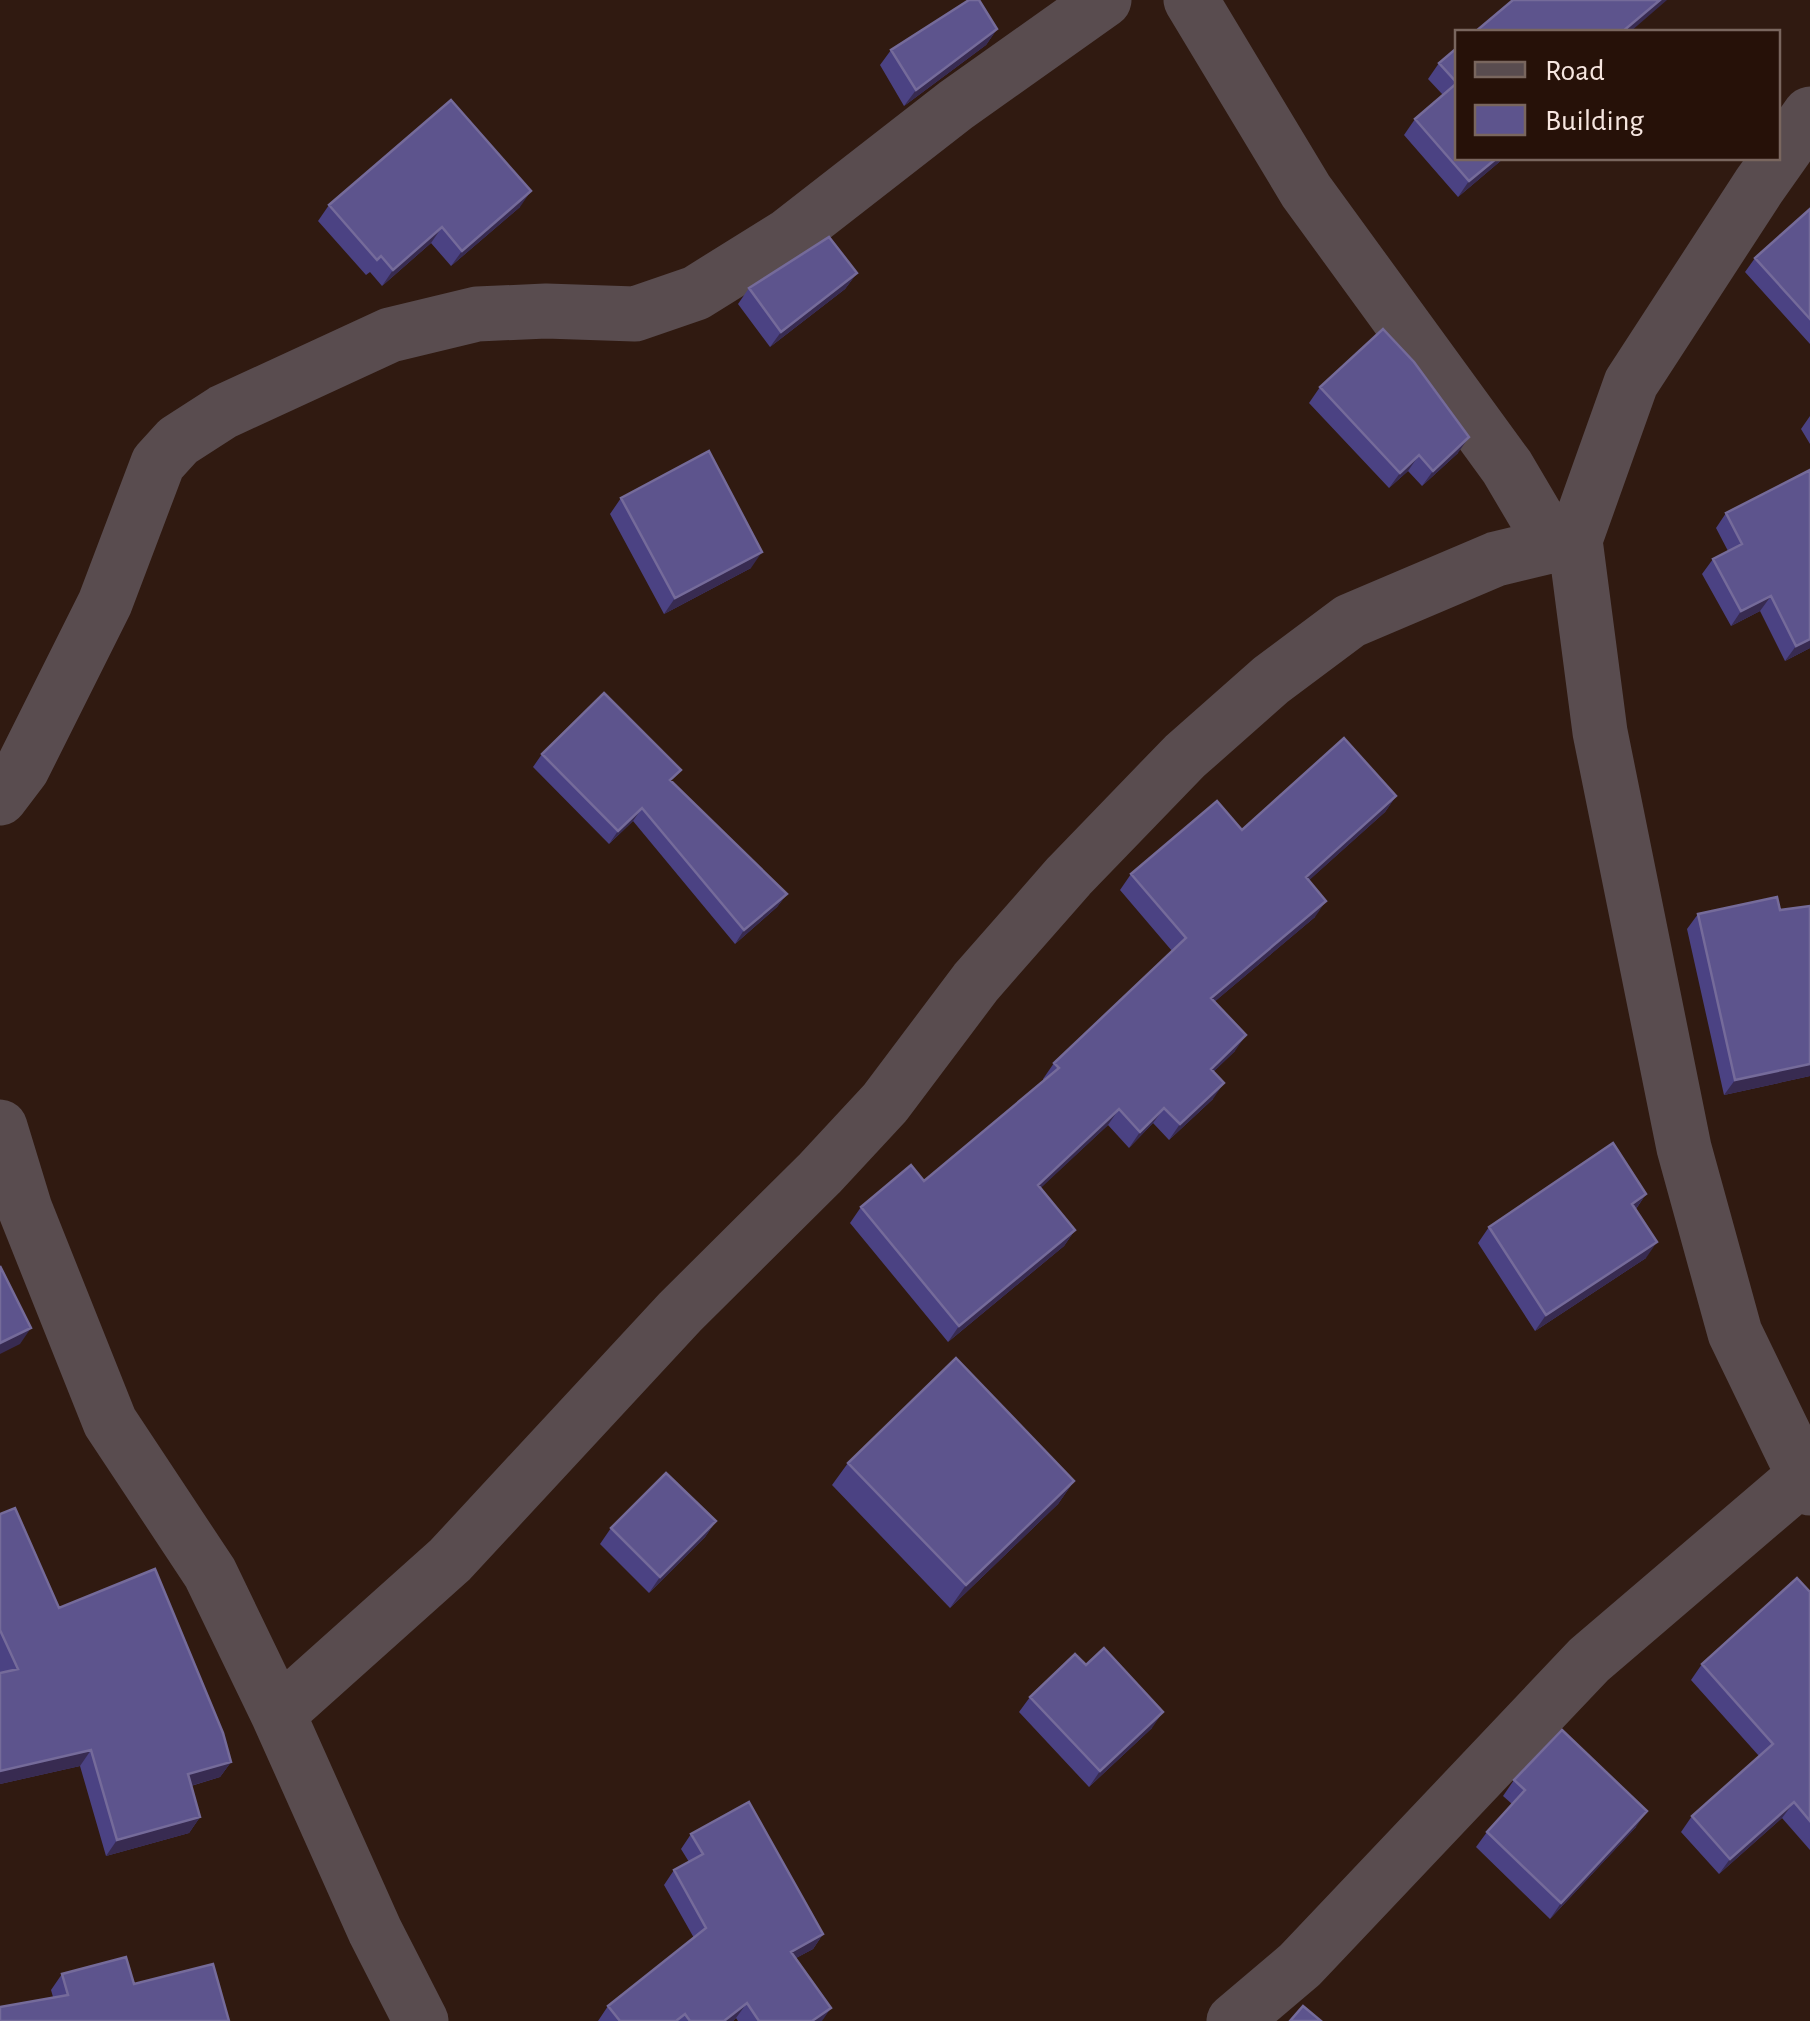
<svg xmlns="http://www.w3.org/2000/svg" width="1810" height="2021" viewBox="0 0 1810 2021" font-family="'Alegreya Sans',sans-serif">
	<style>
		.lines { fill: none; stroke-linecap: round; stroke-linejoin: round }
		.minor { stroke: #594c4f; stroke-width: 55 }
		.wall { fill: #4b4283 }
		.shaded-wall { fill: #382b51 }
		.building { fill: #5d548d; stroke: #756b9a; stroke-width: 2.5 }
	</style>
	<rect width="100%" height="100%" fill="#301a11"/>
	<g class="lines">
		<path class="minor" d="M 1191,0 L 1306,191 L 1507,467 L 1553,545
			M 1810,114 L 1759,186 L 1631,383 L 1575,540 L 1600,732 L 1684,1148 L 1735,1333 L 1810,1488
			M 0,798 L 22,769 L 105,603 L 158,463 L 178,441 L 223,412 L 390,335 L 477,314 L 546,311 L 635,314 L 696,293 L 789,235 L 956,105 L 1104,0
			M 0,1127 L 25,1209 L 110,1422 L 210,1573 L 278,1714 L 375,1931 L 421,2021
			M 278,1714 L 450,1560 L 680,1312 L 820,1173 L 885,1103 L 976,982 L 1069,876 L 1185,756 L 1271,680 L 1350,621 L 1496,559 L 1575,540
			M 1234,2021 L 1300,1965 L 1589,1660 L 1803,1477"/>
	</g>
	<path class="wall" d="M 997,29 L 986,45 L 904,106 L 880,65 L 891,50 Z
		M 1458,47 L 1458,158 L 1504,158 L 1458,197 L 1404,135 L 1415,119 L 1443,95 L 1428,79 L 1439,63 Z
		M 329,205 L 520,207 L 451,266 L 431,243 L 382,286 L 370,272 L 366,275 L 318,221 Z
		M 1810,209 L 1810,344 L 1745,272 L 1755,258 Z
		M 857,273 L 845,289 L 770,347 L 738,304 L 749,288 Z
		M 1320,387 L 1458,453 L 1422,486 L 1408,471 L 1389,488 L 1309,403 Z
		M 1810,416 L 1810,444 L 1801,429 Z
		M 1810,470 L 1810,648 L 1785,661 L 1760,611 L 1731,626 L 1702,574 L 1713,559 L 1728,551 L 1716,528 L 1726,513 Z
		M 621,498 L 751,568 L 664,614 L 610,514 Z
		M 542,754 L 672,782 L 787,894 L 777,907 L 735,944 L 633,821 L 609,844 L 533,767 Z
		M 1396,796 L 1385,812 L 1309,880 L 1315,917 L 1214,1002 L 1235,1051 L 1214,1071 L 1213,1099 L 1169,1140 L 1153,1123 L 1129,1148 L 1108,1125 L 1040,1188 L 1075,1230 L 1064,1246 L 948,1342 L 850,1223 L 861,1207 L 924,1181 L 1044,1081 L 1043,1079 L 1054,1063 L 1172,951 L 1120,890 L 1131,874 L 1242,830 Z
		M 1810,906 L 1810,1076 L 1724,1095 L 1687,929 L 1698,914 L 1780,910 Z
		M 1646,1194 L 1636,1209 L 1646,1258 L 1535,1331 L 1478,1243 L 1489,1227 Z
		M 848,1463 L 1074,1481 L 1058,1504 L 950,1608 L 832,1485 Z
		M 0,1514 L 59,1608 L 231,1762 L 220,1777 L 191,1786 L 200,1817 L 189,1833 L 106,1856 L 80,1766 L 0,1784 Z
		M 716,1521 L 705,1537 L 649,1593 L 600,1544 L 611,1528 Z
		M 1810,1592 L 1810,1850 L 1782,1818 L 1719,1874 L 1681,1832 L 1692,1816 L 1759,1756 L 1691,1680 L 1702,1664 Z
		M 1030,1697 L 1152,1728 L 1089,1787 L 1019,1712 Z
		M 1514,1780 L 1636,1827 L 1550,1919 L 1476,1847 L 1487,1832 L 1512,1804 L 1503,1796 Z
		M 691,1834 L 823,1934 L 813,1949 L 796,1958 L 822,2021 L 738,2021 L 736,2018 L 733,2021 L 598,2021 L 608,2006 L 694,1938 L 664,1885 L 674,1870 L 689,1862 L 681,1849 Z
		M 62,1974 L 134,1984 L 53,1997 L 51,1990 Z"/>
	<path class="shaded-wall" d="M 1660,0 L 1667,0 L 1630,32 L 1622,32 Z
		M 997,29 L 986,45 L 904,106 L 916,90 Z
		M 1497,158 L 1504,158 L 1458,197 L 1469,181 Z
		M 531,191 L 520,207 L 451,266 L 462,251 Z
		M 442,227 L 431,243 L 382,286 L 393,270 Z
		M 857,273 L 845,289 L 770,347 L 781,332 Z
		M 1469,437 L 1458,453 L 1422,486 L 1433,471 Z
		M 1419,455 L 1408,471 L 1389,488 L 1400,473 Z
		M 762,552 L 751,568 L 664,614 L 675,598 Z
		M 1771,596 L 1760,611 L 1731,626 L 1741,611 Z
		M 1810,639 L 1810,648 L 1785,661 L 1796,646 Z
		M 1396,796 L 1385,812 L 1295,893 L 1306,877 Z
		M 642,808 L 633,821 L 609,844 L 618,831 Z
		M 787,894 L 777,907 L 735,944 L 744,930 Z
		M 1326,901 L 1315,917 L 1200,1014 L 1211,998 Z
		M 1246,1035 L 1235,1051 L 1200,1085 L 1211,1069 Z
		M 1810,1064 L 1810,1076 L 1724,1095 L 1735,1080 Z
		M 1224,1083 L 1213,1099 L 1169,1140 L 1180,1124 Z
		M 1164,1108 L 1153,1123 L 1129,1148 L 1140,1132 Z
		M 1119,1109 L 1108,1125 L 1027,1201 L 1038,1185 Z
		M 1646,1194 L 1635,1210 L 1632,1204 Z
		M 1075,1230 L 1064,1246 L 948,1342 L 959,1326 Z
		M 1657,1242 L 1646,1258 L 1535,1331 L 1546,1315 Z
		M 31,1328 L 20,1344 L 0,1354 L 0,1343 Z
		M 1074,1481 L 1058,1504 L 950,1608 L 966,1585 Z
		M 716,1521 L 705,1537 L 649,1593 L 660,1577 Z
		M 1163,1712 L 1152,1728 L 1089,1787 L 1100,1771 Z
		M 91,1750 L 80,1766 L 0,1784 L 0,1771 Z
		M 231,1762 L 220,1777 L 177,1790 L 188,1774 Z
		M 1794,1802 L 1782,1818 L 1719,1874 L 1730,1859 Z
		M 1647,1811 L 1636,1827 L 1550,1919 L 1561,1903 Z
		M 200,1817 L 189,1833 L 106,1856 L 117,1840 Z
		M 823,1934 L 813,1949 L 781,1966 L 791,1952 Z
		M 747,2003 L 736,2018 L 733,2021 L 724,2021 Z
		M 831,2008 L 822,2021 L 812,2021 Z"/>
	<path class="building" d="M 969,0 L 979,0 L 997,29 L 916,90 L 891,50 Z
		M 1513,0 L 1660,0 L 1622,32 L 1475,32 Z
		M 1458,47 L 1458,158 L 1497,158 L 1469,181 L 1415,119 L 1457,83 L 1439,63 Z
		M 451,100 L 531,191 L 462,251 L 442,227 L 393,270 L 381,256 L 377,260 L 329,205 Z
		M 1810,209 L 1810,319 L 1755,258 Z
		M 829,237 L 857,273 L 781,332 L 749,288 Z
		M 1383,329 L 1414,362 L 1469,437 L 1433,471 L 1419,455 L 1400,473 L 1320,387 Z
		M 709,451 L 762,552 L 675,598 L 621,498 Z
		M 1810,470 L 1810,639 L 1796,646 L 1771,596 L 1741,611 L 1713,559 L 1742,544 L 1726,513 Z
		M 604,693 L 681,770 L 670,780 L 787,894 L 744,930 L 642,808 L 618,831 L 542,754 Z
		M 1344,738 L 1396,796 L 1306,877 L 1326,901 L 1211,998 L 1246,1035 L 1211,1069 L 1224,1083 L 1180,1124 L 1164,1108 L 1140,1132 L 1119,1109 L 1038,1185 L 1075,1230 L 959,1326 L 861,1207 L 911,1165 L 924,1181 L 1059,1068 L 1054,1063 L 1186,938 L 1131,874 L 1217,801 L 1242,830 Z
		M 1777,897 L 1780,910 L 1810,906 L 1810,1064 L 1735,1080 L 1698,914 Z
		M 1613,1143 L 1646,1194 L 1632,1204 L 1657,1242 L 1546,1315 L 1489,1227 Z
		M 0,1266 L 31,1328 L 0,1343 Z
		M 956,1358 L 1074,1481 L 966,1585 L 848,1463 Z
		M 666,1473 L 716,1521 L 660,1577 L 611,1528 Z
		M 15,1508 L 59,1608 L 155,1569 L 223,1733 L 231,1762 L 188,1774 L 200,1817 L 117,1840 L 91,1750 L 0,1771 L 0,1673 L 18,1669 L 0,1630 L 0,1514 Z
		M 1797,1578 L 1810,1592 L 1810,1821 L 1794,1802 L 1730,1859 L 1692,1816 L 1773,1744 L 1702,1664 Z
		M 1104,1648 L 1163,1712 L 1100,1771 L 1030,1697 L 1075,1654 L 1086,1665 Z
		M 1562,1730 L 1647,1811 L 1561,1903 L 1487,1832 L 1525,1790 L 1514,1780 Z
		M 749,1802 L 823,1934 L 791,1952 L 831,2008 L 812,2021 L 759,2021 L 747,2003 L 724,2021 L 690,2021 L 685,2014 L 676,2021 L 620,2021 L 608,2006 L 706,1928 L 674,1870 L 703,1854 L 691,1834 Z
		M 126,1957 L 134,1984 L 213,1964 L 229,2021 L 0,2021 L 0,2007 L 68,1995 L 62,1974 Z
		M 1303,2006 L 1321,2021 L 1290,2021 Z"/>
	<rect x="1455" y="30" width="325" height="130" fill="#261108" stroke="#79665e" stroke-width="2.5"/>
	<rect x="1475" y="62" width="50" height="15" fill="#594c4f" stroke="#79665e" stroke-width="2.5"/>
	<text x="1545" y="80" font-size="30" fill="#f6e6e0">Road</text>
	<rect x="1475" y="105" width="50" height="30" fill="#5d548d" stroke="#79665e" stroke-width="2.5"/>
	<text x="1545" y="130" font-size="30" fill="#f6e6e0">Building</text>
</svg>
